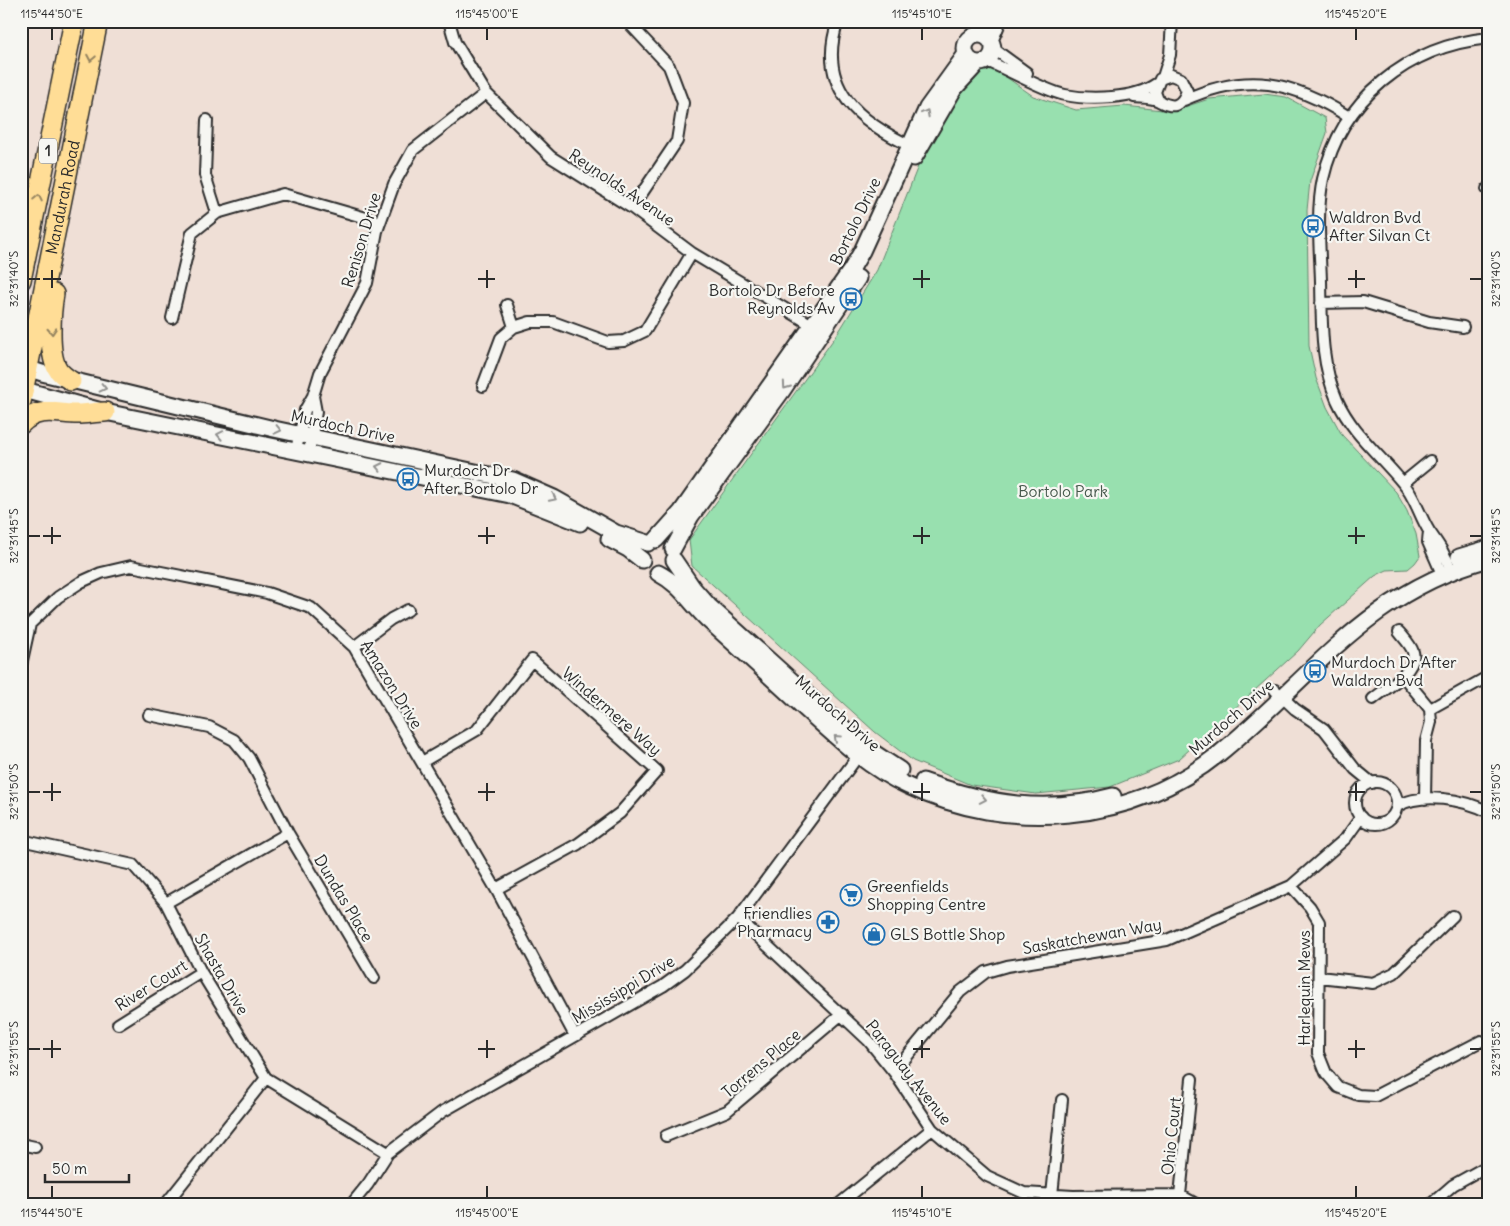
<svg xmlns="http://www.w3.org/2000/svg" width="1510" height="1226" viewBox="0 0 1510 1226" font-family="Delius,sans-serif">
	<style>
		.green { fill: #98e0af; stroke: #62866d }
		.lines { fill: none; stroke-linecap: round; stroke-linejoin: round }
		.street-casing { stroke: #2b2b2b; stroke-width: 14 }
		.secondary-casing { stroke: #2b2b2b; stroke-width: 19 }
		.highway-casing { stroke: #2b2b2b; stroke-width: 22 }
		.street { stroke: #f6f6f2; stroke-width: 10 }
		.secondary { stroke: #f6f6f2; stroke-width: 15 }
		.highway { stroke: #ffdd96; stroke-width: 19 }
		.oneway { stroke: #958460 }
		.oneway2 { stroke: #90908e }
		.ticks { fill: none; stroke: #2b2b2b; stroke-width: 2 }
		.labels { text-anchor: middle; stroke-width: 4.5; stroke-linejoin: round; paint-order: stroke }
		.shield { fill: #f6f6f2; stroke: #686867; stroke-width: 1 }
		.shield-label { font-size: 15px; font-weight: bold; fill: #2b2b2b }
		.street-label { font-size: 16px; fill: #2b2b2b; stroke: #f6f6f2 }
		.poi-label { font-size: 16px; fill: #2b2b2b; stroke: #f6f6f2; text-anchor: start }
		.park-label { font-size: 16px; fill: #46584c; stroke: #f6f6f2 }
		.neatline { fill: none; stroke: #2b2b2b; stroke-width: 2 }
		.ticks-label { font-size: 12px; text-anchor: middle; fill: #2b2b2b }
	</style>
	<rect width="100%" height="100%" fill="#efdfd6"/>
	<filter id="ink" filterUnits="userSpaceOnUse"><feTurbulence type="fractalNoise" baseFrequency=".02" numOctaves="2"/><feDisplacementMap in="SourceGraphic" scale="10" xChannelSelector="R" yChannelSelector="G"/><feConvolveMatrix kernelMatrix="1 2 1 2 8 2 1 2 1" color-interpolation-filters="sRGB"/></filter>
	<g filter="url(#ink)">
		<path class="green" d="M 982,60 L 1033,96 L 1076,110 L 1124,106 L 1172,111 L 1209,99 L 1264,94 L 1286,97 L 1325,118 L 1327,133 L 1310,181 L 1307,210 L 1309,346 L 1316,378 L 1327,407 L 1342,435 L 1396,492 L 1407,511 L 1416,534 L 1420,556 L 1415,563 L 1408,569 L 1387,570 L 1375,576 L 1320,625 L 1298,651 L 1179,759 L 1110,787 L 1036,794 L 971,785 L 913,761 L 875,732 L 692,566 L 689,540 L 838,333 L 877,270 L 926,146 Z"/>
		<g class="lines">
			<g class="street-casing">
				<path id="street" d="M 449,21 L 455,42 L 486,93 L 551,157 L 632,208 L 692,253 L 817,328
					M 627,21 L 669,66 L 683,103 L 677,141 L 632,208
					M 838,21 C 815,88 860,123 915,148
					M 994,49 L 1027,73
					M 987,61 C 1009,70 1045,91 1065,95 C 1090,100 1135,99 1156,84
					M 1163,77 L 1170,55 L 1172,21
					M 1134,97 C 1141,98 1152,97 1159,101 C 1172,108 1181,108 1187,91 L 1181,79 L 1171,75 L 1160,79 L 1155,92 L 1158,100
					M 1184,100 C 1247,71 1292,81 1349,117
					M 207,120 L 205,175 L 217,213
					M 1487,189 L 1489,189
					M 1321,303 L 1363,302 L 1429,322 L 1463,327
					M 507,305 L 514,327
					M 172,318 L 192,233 L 217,213 L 283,194 L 380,222
					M 483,386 L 501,338 L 514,327 L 530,322 L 553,322 L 608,342 L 624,341 L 645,331 L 692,253
					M 296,450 L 305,410 L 313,396 L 320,373 L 367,283 L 377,231 L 394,184 L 413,150 L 486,93
					M 309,452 L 316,412 L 313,396
					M 1403,483 L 1430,461
					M 1429,531 L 1428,542 L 1442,574
					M 1451,570 C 1446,555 1438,544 1429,531 C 1419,515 1415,496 1402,482 C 1379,454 1352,433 1337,400 C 1320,362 1322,322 1321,281 C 1320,248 1316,212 1323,179 C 1341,99 1408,46 1489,38
					M 354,647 L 391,619 L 408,610
					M 21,665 L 30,624 L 58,597 L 81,582 L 101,573 L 131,566 L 267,593 L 311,608 L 354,647 L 496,889 L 575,1036
					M 1403,676 L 1430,709
					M 1275,690 L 1295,709 L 1324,729 L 1355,769 L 1372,783
					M 1373,699 C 1385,689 1418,670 1413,652 C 1411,645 1403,637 1399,632
					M 1430,709 L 1489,676
					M 149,715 L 209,727 L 234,740 L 249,758 L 288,833 L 374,978
					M 422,762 L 477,730 L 532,660 L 657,771 L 620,813 L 578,844 L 496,889
					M1355 803a21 21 0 1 1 42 0a21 21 0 1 1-42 0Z
					M 1425,799 L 1426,741 L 1431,722 L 1430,709
					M 1397,806 C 1423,792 1463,799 1489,812
					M 21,840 L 133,865 L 166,903 L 201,972 L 266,1078 L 388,1153
					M 1291,886 L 1310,907 L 1319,922 L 1318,1053 L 1326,1073 L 1338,1087 L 1358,1095 L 1375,1096 L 1481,1041
					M 166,903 L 288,833
					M 738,918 L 869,1041 L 894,1072 L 932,1129 L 987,1176 L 1024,1193 L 1073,1196 L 1180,1195 L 1198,1205
					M 1319,977 L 1373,983 L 1394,973 L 1453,916
					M 118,1024 L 201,972
					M 894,1072 L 960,992 L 986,972 L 1007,966 L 1167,940 L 1291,886 L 1346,838 L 1361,817
					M 666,1136 L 727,1111 L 842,1014
					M 21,1144 L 35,1147
					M 1052,1195 L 1062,1100
					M 1180,1195 L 1192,1079
					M 165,1205 L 266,1078
					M 351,1205 L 368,1184 L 388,1153 L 442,1112 L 663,986 L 685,970 L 738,918 L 861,752
					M 838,1205 L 932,1129
					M 1430,1205 L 1453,1185 L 1489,1165"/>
			</g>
			<g class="secondary-casing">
				<path id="secondary" d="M965 49a14 14 0 1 1 28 0a14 14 0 1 1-28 0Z
					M 977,35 L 986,21
					M 990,40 L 998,21
					M 914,158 L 954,89 L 978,63
					M 21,366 L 42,373 L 274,429 L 513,480 L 554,498 L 616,533 L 648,543
					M 21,389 L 105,412 L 510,495 L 580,523
					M 609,539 L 628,549 L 642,560
					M 656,540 L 681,512 L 851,270 L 862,251 L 927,108 L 966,54
					M 673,549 L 691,516 L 782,391 L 858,278
					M 1459,557 L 1489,548
					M 674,560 L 693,588 L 709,606 L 865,747 L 900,770
					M 658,573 C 681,585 690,603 708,620 C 739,648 770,676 801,705 C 834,735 866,767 908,786 C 1009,834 1132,824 1220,753 C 1312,678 1366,592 1489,559
					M 923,781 C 987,804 1046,814 1113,796"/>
			</g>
			<g class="highway-casing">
				<g id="highway">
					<path d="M 21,280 L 74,21"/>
					<path d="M 54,294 C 51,311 48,353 57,368 C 60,374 66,377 71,381"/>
					<path id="s1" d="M 21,402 L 98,21"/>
					<path d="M 21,424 C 38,406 57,414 77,414 C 86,414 96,412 105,412"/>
				</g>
			</g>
			<use href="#street" class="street"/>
			<use href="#secondary" class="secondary"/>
			<use href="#highway" class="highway"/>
		</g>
		<defs><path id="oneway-chevron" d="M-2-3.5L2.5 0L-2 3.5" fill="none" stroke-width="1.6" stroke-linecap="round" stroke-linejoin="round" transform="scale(1.25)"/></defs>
		<g class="oneway">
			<use href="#oneway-chevron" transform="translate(91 58) rotate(101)"/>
			<use href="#oneway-chevron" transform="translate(38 198) rotate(-78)"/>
			<use href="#oneway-chevron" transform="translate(52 331) rotate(87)"/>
		</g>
		<g class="oneway2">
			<use href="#oneway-chevron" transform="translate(926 113) rotate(-62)"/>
			<use href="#oneway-chevron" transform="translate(786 386) rotate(125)"/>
			<use href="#oneway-chevron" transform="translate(103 388) rotate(13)"/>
			<use href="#oneway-chevron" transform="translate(278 430) rotate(13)"/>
			<use href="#oneway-chevron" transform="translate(220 435) rotate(-169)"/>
			<use href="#oneway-chevron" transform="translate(379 467) rotate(-168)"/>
			<use href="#oneway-chevron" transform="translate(553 498) rotate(26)"/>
			<use href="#oneway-chevron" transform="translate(837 738) rotate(-138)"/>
			<use href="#oneway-chevron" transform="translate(983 799) rotate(11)"/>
		</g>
	</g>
	<path class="ticks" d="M 52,28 L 52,40M 487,28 L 487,40M 922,28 L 922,40M 1356,28 L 1356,40M 52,270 L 52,288M 487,270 L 487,288M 922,270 L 922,288M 1356,270 L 1356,288M 28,279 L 40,279M 43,279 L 61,279M 478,279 L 495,279M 913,279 L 930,279M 1348,279 L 1365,279M 1470,279 L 1482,279M 52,527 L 52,544M 487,527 L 487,544M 922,527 L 922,544M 1356,527 L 1356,544M 28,536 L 40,536M 43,536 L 61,536M 478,536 L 495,536M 913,536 L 930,536M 1348,536 L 1365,536M 1470,536 L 1482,536M 52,783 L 52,801M 487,783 L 487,801M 922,783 L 922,801M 1356,783 L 1356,801M 28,792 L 40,792M 43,792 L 61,792M 478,792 L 495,792M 913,792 L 930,792M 1348,792 L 1365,792M 1470,792 L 1482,792M 52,1040 L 52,1058M 487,1040 L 487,1058M 922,1040 L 922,1058M 1356,1040 L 1356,1058M 28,1049 L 40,1049M 43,1049 L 61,1049M 478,1049 L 495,1049M 913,1049 L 930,1049M 1348,1049 L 1365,1049M 1470,1049 L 1482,1049M 52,1186 L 52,1198M 487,1186 L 487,1198M 922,1186 L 922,1198M 1356,1186 L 1356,1198"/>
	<defs>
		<g id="bus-ring" transform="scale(1.125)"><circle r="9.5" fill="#f6f6f2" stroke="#1f6fb2" stroke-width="1.5"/><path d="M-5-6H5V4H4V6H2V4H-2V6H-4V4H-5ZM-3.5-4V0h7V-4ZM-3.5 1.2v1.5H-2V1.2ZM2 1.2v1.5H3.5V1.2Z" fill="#1f6fb2"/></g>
		<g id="supermarket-ring" transform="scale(1.125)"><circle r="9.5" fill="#f6f6f2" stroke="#1f6fb2" stroke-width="1.5"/><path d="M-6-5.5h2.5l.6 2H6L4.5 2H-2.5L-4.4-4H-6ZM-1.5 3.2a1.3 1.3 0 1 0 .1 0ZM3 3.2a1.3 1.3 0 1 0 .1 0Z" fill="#1f6fb2"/></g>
		<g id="pharmacy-ring" transform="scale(1.125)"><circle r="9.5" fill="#f6f6f2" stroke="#1f6fb2" stroke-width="1.5"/><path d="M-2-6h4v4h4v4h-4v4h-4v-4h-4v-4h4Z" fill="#1f6fb2"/></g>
		<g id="shop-ring" transform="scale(1.125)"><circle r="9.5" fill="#f6f6f2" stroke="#1f6fb2" stroke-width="1.5"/><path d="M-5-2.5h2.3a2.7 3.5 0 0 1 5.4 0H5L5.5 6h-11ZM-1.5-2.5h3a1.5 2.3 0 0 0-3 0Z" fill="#1f6fb2"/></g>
	</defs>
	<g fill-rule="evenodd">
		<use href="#bus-ring" x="1313" y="226"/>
		<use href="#bus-ring" x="851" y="299"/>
		<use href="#bus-ring" x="408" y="479"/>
		<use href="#bus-ring" x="1315" y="671"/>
		<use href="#supermarket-ring" x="851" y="895"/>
		<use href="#pharmacy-ring" x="828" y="922"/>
		<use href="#shop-ring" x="874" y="934"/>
	</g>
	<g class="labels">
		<rect class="shield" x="39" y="138.5" width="18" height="25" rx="4"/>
		<g class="shield-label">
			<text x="48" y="156">1</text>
		</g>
		<g class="street-label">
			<text transform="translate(622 187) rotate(34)" y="6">Reynolds Avenue</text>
			<text dy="6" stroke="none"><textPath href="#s1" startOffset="209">Mandurah Road</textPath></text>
			<text transform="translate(855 221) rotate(-64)" y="6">Bortolo Drive</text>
			<text transform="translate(361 240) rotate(-73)" y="6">Renison Drive</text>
			<text transform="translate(343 426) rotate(12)" y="6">Murdoch Drive</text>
			<text transform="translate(392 684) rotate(58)" y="6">Amazon Drive</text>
			<text transform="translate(612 711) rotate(41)" y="6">Windermere Way</text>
			<text transform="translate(838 713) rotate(41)" y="6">Murdoch Drive</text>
			<text transform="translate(1231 717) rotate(-41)" y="6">Murdoch Drive</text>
			<text transform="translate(344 898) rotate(59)" y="6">Dundas Place</text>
			<text transform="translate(1092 936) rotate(-10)" y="6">Saskatchewan Way</text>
			<text transform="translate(222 974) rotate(60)" y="6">Shasta Drive</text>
			<text transform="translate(151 985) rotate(-32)" y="6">River Court</text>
			<text transform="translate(1304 988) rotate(-90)" y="6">Harlequin Mews</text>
			<text transform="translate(623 989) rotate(-31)" y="6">Mississippi Drive</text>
			<text transform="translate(761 1063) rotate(-40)" y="6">Torrens Place</text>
			<text transform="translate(909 1072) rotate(52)" y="6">Paraguay Avenue</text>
			<text transform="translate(1171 1136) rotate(-84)" y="6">Ohio Court</text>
		</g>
		<g class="poi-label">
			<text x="1329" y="223">Waldron Bvd<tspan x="1329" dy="18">After Silvan Ct</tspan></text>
			<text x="835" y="296" text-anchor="end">Bortolo Dr Before<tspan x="835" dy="18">Reynolds Av</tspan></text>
			<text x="424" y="476">Murdoch Dr<tspan x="424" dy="18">After Bortolo Dr</tspan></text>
			<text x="1331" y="668">Murdoch Dr After<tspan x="1331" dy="18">Waldron Bvd</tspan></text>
			<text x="867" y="892">Greenfields<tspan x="867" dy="18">Shopping Centre</tspan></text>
			<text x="812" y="919" text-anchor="end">Friendlies<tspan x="812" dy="18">Pharmacy</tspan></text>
			<text x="890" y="940">GLS Bottle Shop</text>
		</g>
		<g class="park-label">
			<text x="1063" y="497">Bortolo Park</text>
		</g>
	</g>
	<rect width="1510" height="1226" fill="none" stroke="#f6f6f2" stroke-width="55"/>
	<path d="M45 1174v8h84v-8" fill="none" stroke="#2b2b2b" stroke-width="2.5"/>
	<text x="52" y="1174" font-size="15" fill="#2b2b2b" stroke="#f6f6f2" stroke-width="4" paint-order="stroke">50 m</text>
	<rect x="28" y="28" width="1454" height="1170" class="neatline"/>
	<g class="ticks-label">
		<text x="52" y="18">115°44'50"E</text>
		<text x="487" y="18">115°45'00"E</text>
		<text x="922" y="18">115°45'10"E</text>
		<text x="1356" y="18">115°45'20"E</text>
		<text transform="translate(14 279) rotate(-90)" y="4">32°31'40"S</text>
		<text transform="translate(1496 279) rotate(-90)" y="4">32°31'40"S</text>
		<text transform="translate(14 536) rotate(-90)" y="4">32°31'45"S</text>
		<text transform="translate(1496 536) rotate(-90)" y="4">32°31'45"S</text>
		<text transform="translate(14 792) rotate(-90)" y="4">32°31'50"S</text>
		<text transform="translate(1496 792) rotate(-90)" y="4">32°31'50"S</text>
		<text transform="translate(14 1049) rotate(-90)" y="4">32°31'55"S</text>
		<text transform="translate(1496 1049) rotate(-90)" y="4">32°31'55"S</text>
		<text x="52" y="1217">115°44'50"E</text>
		<text x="487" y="1217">115°45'00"E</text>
		<text x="922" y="1217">115°45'10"E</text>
		<text x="1356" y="1217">115°45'20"E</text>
	</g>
</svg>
